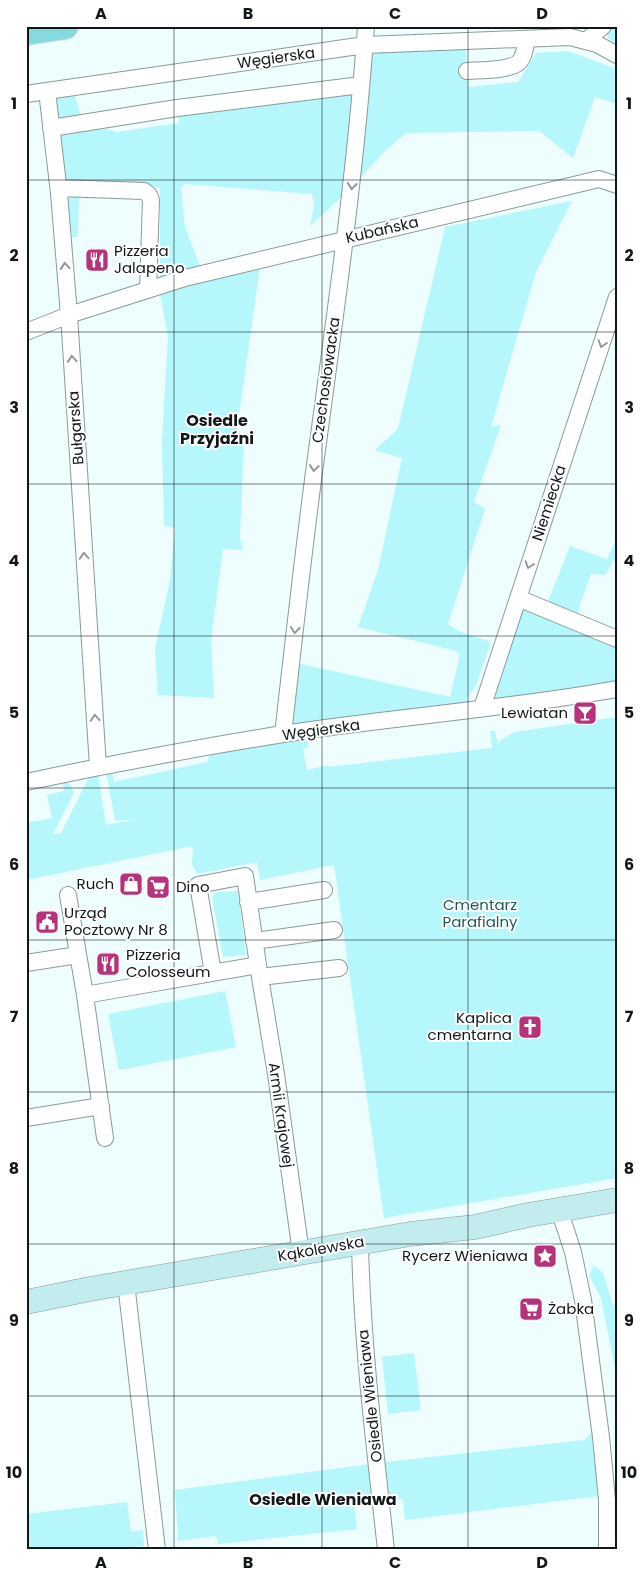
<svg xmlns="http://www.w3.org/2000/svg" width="643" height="1576" viewBox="0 0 643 1576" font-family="Poppins,sans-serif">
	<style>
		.green { fill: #b5f7fb }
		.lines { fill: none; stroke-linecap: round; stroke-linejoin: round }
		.street-casing { stroke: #8b999a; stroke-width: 18 }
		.secondary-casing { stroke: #8b999a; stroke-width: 25 }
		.primary-casing { stroke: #d9dada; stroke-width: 28 }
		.street { stroke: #fff; stroke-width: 16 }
		.secondary { stroke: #c3ecee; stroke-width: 24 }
		.primary { stroke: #86d9de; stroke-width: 26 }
		.oneway { stroke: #949797 }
		.grid { fill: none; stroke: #121718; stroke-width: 1; stroke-opacity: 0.55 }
		.labels { text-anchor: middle; stroke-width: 4; stroke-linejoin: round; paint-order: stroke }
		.street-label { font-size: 15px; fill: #121718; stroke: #fff }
		.poi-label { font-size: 15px; fill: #121718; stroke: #fff; text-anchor: start }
		.park-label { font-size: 15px; fill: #1d5a5e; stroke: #fff }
		.neighbourhood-label { font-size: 16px; font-weight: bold; fill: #121718; stroke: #fff }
		.neatline { fill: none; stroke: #121718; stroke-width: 2 }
		.grid-label { font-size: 16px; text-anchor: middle; font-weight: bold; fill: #121718 }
	</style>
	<rect width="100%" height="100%" fill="#eefdfe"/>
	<path class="green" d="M 609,26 L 617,26 L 617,44 L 609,39 L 606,34 Z
		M 465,41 L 469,87 L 518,82 L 536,53 L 568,51 L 617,69 L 617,104 L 595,97 L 573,158 L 539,131 L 406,133 L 385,151 L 351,188 L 310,226 L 314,206 L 312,194 L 185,184 L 181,188 L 185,227 L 203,274 L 261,260 L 237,430 L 244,441 L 240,537 L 243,550 L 223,549 L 211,640 L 214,698 L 158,695 L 155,649 L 170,580 L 175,528 L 164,526 L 162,440 L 168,337 L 160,294 L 160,187 L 66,183 L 53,95 L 75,95 L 83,124 L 89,123 L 93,130 L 107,129 L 117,132 L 179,123 L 177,108 L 361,85 L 365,45 Z
		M 74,196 L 79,196 L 78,237 L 72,237 L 68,199 Z
		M 572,201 L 536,272 L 491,427 L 501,425 L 474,502 L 485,509 L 448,624 L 458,631 L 491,642 L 476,686 L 466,700 L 483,704 L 518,598 L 545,609 L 570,546 L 607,559 L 617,538 L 617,561 L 611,560 L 613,562 L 605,575 L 591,574 L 580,604 L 577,622 L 617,639 L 617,689 L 305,731 L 302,744 L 307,736 L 309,747 L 303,749 L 307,770 L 328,765 L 328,767 L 492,748 L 490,731 L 495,731 L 498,744 L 502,739 L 515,732 L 617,717 L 617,1178 L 384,1218 L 334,865 L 260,880 L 257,862 L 197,874 L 192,865 L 193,846 L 26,880 L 26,823 L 52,818 L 47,795 L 64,791 L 63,781 C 70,781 71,787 74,793 L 53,834 L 61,833 L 89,777 L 98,773 L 106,825 L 137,819 L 115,821 L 106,772 L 112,770 L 114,782 L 207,762 L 211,752 L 283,734 L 292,662 L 450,697 L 460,654 L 453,650 L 358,627 L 378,570 L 402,458 L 375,450 L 398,429 L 445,227 Z
		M 238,891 L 246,955 L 223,957 L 212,897 L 216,892 Z
		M 225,991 L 236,1047 L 119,1070 L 108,1014 Z
		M 594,1265 L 603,1273 L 613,1305 L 617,1305 L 617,1378 L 601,1298 L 589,1275 Z
		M 414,1353 L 421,1410 L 388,1414 L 382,1357 Z
		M 599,1425 L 607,1495 L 405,1520 L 403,1499 L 354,1504 L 357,1529 L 218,1544 L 216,1536 L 178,1541 L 175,1490 L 377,1463 L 585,1440 Z
		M 127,1502 L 131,1532 L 143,1530 L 144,1546 L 131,1547 L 131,1550 L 26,1550 L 26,1514 Z"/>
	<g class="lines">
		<g class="street-casing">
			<path id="street" d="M 586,41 L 603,26
				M 467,71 C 480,70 512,71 520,61 C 525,55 525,46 527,39
				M 47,91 L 59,193 L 69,315 L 98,767
				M 26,94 L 365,45 L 570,37 L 597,44 L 617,55
				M 51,128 L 177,108 L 361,85
				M 59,188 L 144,191 L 149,195 L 151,200 L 148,290
				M 26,332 L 69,315 L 185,278 L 599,179 L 617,185
				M 518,598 L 617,639
				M 482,708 L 617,297
				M 283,734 C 294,639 304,544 317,450 C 336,309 356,168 366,26
				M 26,782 C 111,764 197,748 283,734 C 394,717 506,709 617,689
				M 68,895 L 85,995 L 258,965 L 276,1074 L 301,1253
				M 248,902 L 324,890
				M 254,941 L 334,930
				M 26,963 L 78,955
				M 213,973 L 198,885 L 245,876 L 258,965
				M 260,977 L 339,968
				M 85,995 L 105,1138
				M 26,1118 L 101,1106
				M 559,1209 L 573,1252 L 583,1300 L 601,1437 L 607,1500 L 607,1550
				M 360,1243 C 362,1345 375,1448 386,1550
				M 126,1283 L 157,1550"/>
		</g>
		<g class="secondary-casing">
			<path id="secondary" d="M 26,1302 L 90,1289 L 410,1234 L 475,1227 L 528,1215 L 617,1200"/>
		</g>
		<g class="primary-casing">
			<path id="primary" d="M 26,32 L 65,26"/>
		</g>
		<use href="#street" class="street"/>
		<use href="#secondary" class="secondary"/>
		<use href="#primary" class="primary"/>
	</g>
	<defs><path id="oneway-chevron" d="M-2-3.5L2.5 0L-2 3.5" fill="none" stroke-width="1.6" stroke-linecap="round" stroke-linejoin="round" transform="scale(1.25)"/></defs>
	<g class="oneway">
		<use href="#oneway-chevron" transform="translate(352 186) rotate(96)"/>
		<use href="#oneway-chevron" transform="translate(65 266) rotate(-95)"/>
		<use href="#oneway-chevron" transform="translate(602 344) rotate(108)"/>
		<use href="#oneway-chevron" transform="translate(72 359) rotate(-94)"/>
		<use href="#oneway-chevron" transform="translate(314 468) rotate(97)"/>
		<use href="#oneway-chevron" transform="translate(84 556) rotate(-94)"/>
		<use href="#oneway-chevron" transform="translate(529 565) rotate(108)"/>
		<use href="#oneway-chevron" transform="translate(295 630) rotate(97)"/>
		<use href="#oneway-chevron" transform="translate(95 718) rotate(-94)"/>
	</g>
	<path class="grid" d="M 174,26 L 174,1550M 322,26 L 322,1550M 468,26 L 468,1550M 26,180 L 617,180M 26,332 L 617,332M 26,484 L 617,484M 26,636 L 617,636M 26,788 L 617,788M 26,940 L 617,940M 26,1092 L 617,1092M 26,1244 L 617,1244M 26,1396 L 617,1396"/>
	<defs>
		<g id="restaurant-square" transform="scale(1.25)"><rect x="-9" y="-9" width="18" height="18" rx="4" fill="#b6337c" stroke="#fff"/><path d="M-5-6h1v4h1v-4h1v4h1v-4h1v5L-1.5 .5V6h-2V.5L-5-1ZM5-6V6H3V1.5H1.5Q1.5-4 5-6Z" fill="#fff"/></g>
		<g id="bar-square" transform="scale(1.25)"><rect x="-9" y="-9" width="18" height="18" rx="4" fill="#b6337c" stroke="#fff"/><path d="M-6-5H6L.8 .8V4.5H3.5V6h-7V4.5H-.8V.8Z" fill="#fff"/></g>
		<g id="shop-square" transform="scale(1.25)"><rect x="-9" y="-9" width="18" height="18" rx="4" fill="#b6337c" stroke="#fff"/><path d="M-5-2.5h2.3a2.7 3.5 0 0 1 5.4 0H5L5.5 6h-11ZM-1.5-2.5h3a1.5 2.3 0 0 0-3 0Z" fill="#fff"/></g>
		<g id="supermarket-square" transform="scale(1.25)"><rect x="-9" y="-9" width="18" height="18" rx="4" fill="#b6337c" stroke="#fff"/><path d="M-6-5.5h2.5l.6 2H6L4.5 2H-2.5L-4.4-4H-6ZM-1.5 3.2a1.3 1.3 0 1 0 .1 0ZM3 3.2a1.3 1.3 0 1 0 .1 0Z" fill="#fff"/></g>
		<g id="civic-square" transform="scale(1.25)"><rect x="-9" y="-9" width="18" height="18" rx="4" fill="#b6337c" stroke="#fff"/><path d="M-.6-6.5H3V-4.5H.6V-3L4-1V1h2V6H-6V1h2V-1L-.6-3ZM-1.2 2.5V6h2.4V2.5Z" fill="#fff"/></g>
		<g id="church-square" transform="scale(1.25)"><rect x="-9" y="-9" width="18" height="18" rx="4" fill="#b6337c" stroke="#fff"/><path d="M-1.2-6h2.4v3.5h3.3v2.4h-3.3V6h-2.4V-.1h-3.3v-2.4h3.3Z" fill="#fff"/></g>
		<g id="sight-square" transform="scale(1.25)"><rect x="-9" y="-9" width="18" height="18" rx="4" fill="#b6337c" stroke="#fff"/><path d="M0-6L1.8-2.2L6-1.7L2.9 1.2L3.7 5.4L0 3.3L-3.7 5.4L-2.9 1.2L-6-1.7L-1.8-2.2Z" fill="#fff"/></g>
	</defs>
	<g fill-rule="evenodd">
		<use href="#restaurant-square" x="97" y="260"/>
		<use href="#bar-square" x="585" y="713"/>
		<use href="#shop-square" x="131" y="884"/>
		<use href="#supermarket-square" x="158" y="887"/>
		<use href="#civic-square" x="47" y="922"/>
		<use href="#restaurant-square" x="108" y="964"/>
		<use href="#church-square" x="530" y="1027"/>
		<use href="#sight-square" x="545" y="1256"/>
		<use href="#supermarket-square" x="531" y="1309"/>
	</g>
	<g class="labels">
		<g class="street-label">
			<text transform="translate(276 58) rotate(-8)" y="5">Węgierska</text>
			<text transform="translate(382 230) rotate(-13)" y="5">Kubańska</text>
			<text transform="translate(326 380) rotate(-82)" y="5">Czechosłowacka</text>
			<text transform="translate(76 428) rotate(-94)" y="5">Bułgarska</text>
			<text transform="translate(549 503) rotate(-72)" y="5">Niemiecka</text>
			<text transform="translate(321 730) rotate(-8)" y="5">Węgierska</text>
			<text transform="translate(281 1115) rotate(82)" y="5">Armii Krajowej</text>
			<text transform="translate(321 1249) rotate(-10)" y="5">Kąkolewska</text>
			<text transform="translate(370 1396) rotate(-96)" y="5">Osiedle Wieniawa</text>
		</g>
		<g class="poi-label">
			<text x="114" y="256">Pizzeria<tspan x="114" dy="17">Jalapeno</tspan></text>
			<text x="568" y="718" text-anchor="end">Lewiatan</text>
			<text x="114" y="889" text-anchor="end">Ruch</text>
			<text x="176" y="892">Dino</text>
			<text x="64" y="918">Urząd<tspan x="64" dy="17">Pocztowy Nr 8</tspan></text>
			<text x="126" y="960">Pizzeria<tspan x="126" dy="17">Colosseum</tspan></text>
			<text x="512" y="1023" text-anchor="end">Kaplica<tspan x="512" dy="17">cmentarna</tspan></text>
			<text x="528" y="1261" text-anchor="end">Rycerz Wieniawa</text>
			<text x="548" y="1314">Żabka</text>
		</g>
		<g class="park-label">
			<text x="480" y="910">Cmentarz<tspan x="480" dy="17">Parafialny</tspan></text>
		</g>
		<g class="neighbourhood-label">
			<text x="217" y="426">Osiedle<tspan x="217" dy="18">Przyjaźni</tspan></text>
			<text x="323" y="1505">Osiedle Wieniawa</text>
		</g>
	</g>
	<rect width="643" height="1576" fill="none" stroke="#ffffff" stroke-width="55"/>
	<rect x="28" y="28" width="588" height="1520" class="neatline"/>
	<g class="grid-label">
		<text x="101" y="19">A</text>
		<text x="248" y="19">B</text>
		<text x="395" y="19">C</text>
		<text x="542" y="19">D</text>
		<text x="14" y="109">1</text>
		<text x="629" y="109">1</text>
		<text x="14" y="261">2</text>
		<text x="629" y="261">2</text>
		<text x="14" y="413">3</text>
		<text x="629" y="413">3</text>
		<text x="14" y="566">4</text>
		<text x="629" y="566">4</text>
		<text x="14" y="718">5</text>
		<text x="629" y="718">5</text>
		<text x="14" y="870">6</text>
		<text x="629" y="870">6</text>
		<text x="14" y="1022">7</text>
		<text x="629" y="1022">7</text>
		<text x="14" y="1174">8</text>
		<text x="629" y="1174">8</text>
		<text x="14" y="1326">9</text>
		<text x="629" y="1326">9</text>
		<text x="14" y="1478">10</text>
		<text x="629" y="1478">10</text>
		<text x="101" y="1568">A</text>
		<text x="248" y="1568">B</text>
		<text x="395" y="1568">C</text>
		<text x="542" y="1568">D</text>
	</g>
</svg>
